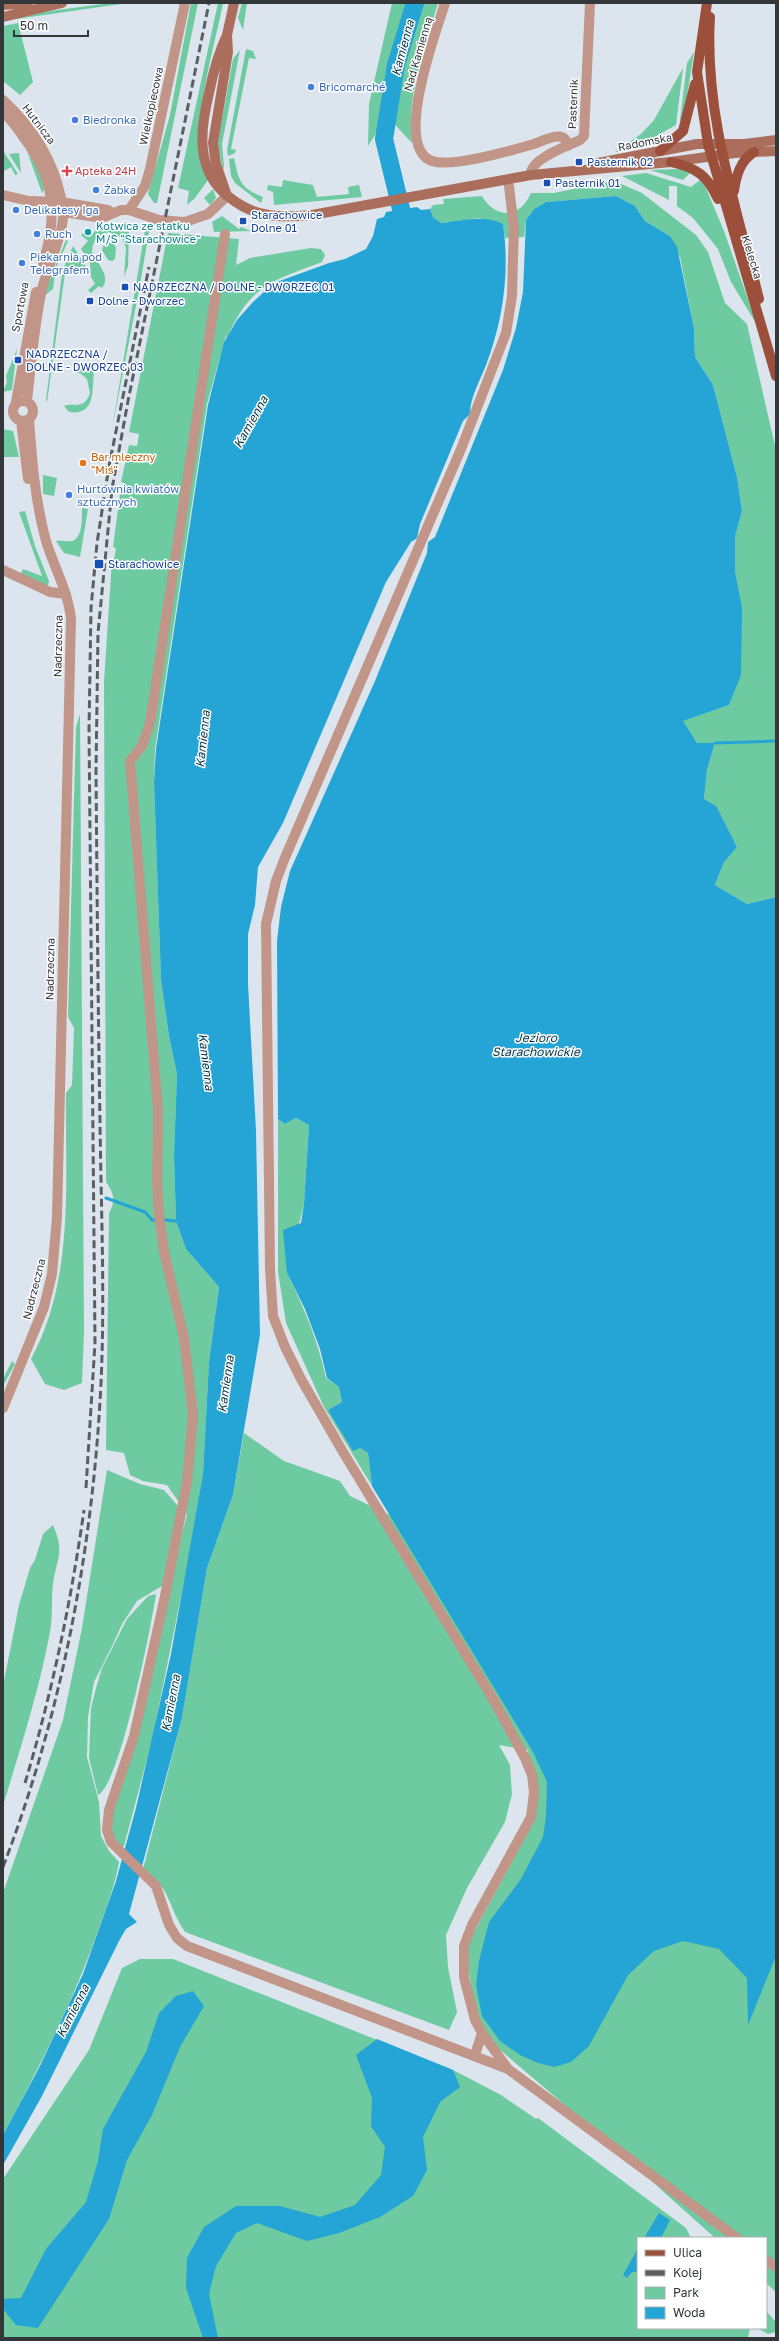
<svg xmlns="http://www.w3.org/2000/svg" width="779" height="2341" viewBox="0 0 779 2341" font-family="'Golos Text',sans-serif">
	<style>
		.green { fill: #6dcaa1 }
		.water { fill: #25a5d5 }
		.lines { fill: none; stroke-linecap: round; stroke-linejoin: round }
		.stream { stroke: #25a5d5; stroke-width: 3 }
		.river { stroke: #25a5d5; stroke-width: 18 }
		.street { stroke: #c19588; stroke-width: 10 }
		.secondary { stroke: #ac6e5c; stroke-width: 10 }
		.primary { stroke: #9c503b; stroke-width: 10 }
		.rail { stroke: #5a5f64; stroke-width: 3; stroke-dasharray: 8 4; stroke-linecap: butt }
		.shop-dot { fill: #3f7fe0; stroke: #fff; stroke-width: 1.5 }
		.transit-dot { fill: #1a4fb4; stroke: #fff; stroke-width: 1.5 }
		.health-dot { fill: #e0444e; stroke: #fff; stroke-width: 1.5 }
		.culture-dot { fill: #0f9aa8; stroke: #fff; stroke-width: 1.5 }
		.food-dot { fill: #e8710a; stroke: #fff; stroke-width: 1.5 }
		.labels { text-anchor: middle; stroke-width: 3; stroke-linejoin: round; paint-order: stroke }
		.street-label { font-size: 11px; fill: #33373a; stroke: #fff }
		.shop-label { font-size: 11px; fill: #366cbe; stroke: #fff; text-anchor: start }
		.transit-label { font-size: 11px; fill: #164399; stroke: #fff; text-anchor: start }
		.health-label { font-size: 11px; fill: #be3a42; stroke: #fff; text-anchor: start }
		.culture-label { font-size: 11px; fill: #0d838f; stroke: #fff; text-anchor: start }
		.food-label { font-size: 11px; fill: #c56008; stroke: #fff; text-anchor: start }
		.water-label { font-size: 12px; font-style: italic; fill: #00364a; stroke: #fff }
	</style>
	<rect width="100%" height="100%" fill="#dce5ed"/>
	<path class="green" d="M 110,3 L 128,3 L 9,20 L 50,11 Z
		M 191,3 L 198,3 L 157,203 L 154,203 L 148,194 L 170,115 Z
		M 218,3 L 223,3 C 214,51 186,137 208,180 L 195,198 L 187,205 L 189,191 L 178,188 Z
		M 242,3 L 247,3 L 243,30 L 238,18 Z
		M 392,3 L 438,3 C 425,48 406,95 412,143 L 387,116 L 368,146 L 369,104 Z
		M 18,23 L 33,82 L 20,95 L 3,81 L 3,26 Z
		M 246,49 L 253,51 L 256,59 L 249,58 L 231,149 L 236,150 L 235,153 L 228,156 L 227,150 Z
		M 240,50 L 222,144 L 224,166 L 223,171 L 218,144 L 219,136 L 233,59 Z
		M 694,52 L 683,121 L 680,120 L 687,63 Z
		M 683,68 L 676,125 L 633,149 L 615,152 L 641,134 L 654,120 Z
		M 27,151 L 40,172 L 44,190 L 42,193 Z
		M 4,152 L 18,174 L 15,175 L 11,167 L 4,171 Z
		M 19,153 L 21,173 L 9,154 Z
		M 234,158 C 239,181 240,188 263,197 L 261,203 L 235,183 L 231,176 L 229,159 Z
		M 679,169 L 691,172 L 683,180 L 650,170 Z
		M 646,173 L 691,187 L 700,180 L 705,186 L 724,231 L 757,325 L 731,282 L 718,249 L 693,218 L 677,206 L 677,186 L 669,186 L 669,200 L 622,176 Z
		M 283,180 L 313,185 L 317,197 L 349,194 L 348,187 L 359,185 L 362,197 L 274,205 L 273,192 L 267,190 L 268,185 L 282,187 Z
		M 614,181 L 642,193 L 696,235 L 708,252 L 725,303 L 747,324 L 776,450 L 776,897 L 747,904 L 715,885 L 724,862 L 737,846 L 704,799 L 707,770 L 715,743 L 697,743 L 682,721 L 729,705 L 742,607 L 735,571 L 735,535 L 742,511 L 737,477 L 713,385 L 695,357 L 694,328 L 680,257 L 670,236 L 645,221 L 635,206 L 616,196 L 546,202 L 534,209 L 526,220 L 524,237 L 505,238 L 503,225 L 480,218 L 441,223 L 433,217 L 430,209 L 433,205 L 444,204 L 443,199 L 482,196 C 495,219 520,219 531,193 L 554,193 L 597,184 L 597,187 L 603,186 L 603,183 Z
		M 213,189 L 216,198 L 210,205 L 204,198 Z
		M 222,216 L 239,229 L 241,227 L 251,231 L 214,232 L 212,222 Z
		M 89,227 L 91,227 L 86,234 L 90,237 L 98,228 L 129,232 L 128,266 L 124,277 L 126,248 L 122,238 L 109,232 C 98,234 93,240 92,251 C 96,263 112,276 102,288 L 99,286 L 91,293 L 88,290 L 95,284 L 91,277 L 90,263 L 81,249 L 88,241 L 81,235 Z
		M 145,230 L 149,231 L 140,285 L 137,288 L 139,290 L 112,429 Z
		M 168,233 L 239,239 L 236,265 L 250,258 L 311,248 L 321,249 L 325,255 L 322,262 C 272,281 250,285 227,338 L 226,335 L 207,404 L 155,749 L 154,782 L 161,980 L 169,1036 L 177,1074 L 174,1155 L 176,1221 L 186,1249 L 219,1287 L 209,1362 L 203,1474 L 190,1552 L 152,1740 L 124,1846 L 119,1847 L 111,1832 L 111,1820 L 187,1514 L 167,1485 L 143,1481 L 130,1475 L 124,1453 L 106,1450 L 109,1213 C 116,1201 114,1193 106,1182 L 104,681 L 112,560 L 114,560 L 116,548 L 113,547 L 120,494 L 122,494 L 124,483 L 121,482 L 129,445 L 137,446 L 139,434 L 129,432 Z
		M 66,240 L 68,241 L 56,268 L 53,289 L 43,297 Z
		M 108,242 L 114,244 L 116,248 L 115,259 L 112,261 L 108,260 L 102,250 L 103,246 Z
		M 73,246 L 86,267 L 86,270 L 64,267 Z
		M 65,273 L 47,402 L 46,400 L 62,274 Z
		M 17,349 L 12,390 L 3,392 L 7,382 L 6,376 Z
		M 74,368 L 94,370 C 92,390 96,416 69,412 L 64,406 C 73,402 84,411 90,393 L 87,379 L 80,373 L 74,372 Z
		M 3,429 L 13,431 L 19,457 L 3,457 Z
		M 43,475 L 57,478 L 54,496 L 43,494 Z
		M 82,508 L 88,509 L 80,557 L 64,553 L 56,541 C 61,540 68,542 72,541 C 83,538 82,517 82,508 Z
		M 25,511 L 35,546 L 49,581 L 48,586 L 20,575 L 23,569 L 42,576 L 19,512 Z
		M 80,714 L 84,1332 L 82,1383 L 64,1390 L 45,1384 L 31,1359 C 75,1278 65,1182 66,1093 L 72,1085 L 74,1028 L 68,1017 L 76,727 Z
		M 296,1118 L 309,1125 L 304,1204 L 287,1273 C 304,1308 318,1341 326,1378 L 339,1387 L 342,1402 L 328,1410 L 360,1448 L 368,1453 L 372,1486 L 324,1407 L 286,1323 L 278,1272 L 278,1119 L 285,1124 Z
		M 12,1361 L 15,1364 L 3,1386 L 3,1379 Z
		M 244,1433 L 284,1461 L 340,1481 L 350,1496 L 776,1699 L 776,2292 L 766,2283 L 766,2238 L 715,2238 L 606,2140 L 479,2032 L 465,1949 L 535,1819 L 528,1750 L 499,1745 L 510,1765 L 512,1794 L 505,1822 L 467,1888 L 446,1935 L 448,1967 L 457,2012 L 449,2030 L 185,1932 C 168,1907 171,1887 143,1869 L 182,1718 L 207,1568 L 233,1495 Z
		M 107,1470 L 140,1484 L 164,1490 L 178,1506 L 162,1586 L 137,1601 L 122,1624 L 113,1644 L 94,1682 L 88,1717 L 87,1757 L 99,1802 L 101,1836 L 109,1851 L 119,1862 C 115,1885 107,1906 99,1928 C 74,2000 39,2068 3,2135 L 3,1893 L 63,1720 L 82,1628 Z
		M 53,1525 C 65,1553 57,1556 53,1584 C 51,1600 53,1616 50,1632 C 39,1691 20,1749 3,1806 L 3,1686 L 19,1605 L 30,1568 L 35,1560 L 43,1534 Z
		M 156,1594 C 152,1623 120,1785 98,1795 L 89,1758 L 91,1708 L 96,1688 L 102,1668 L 127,1619 L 148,1596 Z
		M 140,1959 L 173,1959 L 453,2070 L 501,2095 L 536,2119 L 538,2118 L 686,2228 L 691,2238 L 638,2238 L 638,2328 L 750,2328 L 748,2338 L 3,2338 L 3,2179 L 89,2050 L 122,1968 Z
		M 766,2311 L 776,2322 L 776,2332 L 768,2334 L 757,2328 L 766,2328 Z"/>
	<path class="water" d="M 616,196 L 635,206 L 645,221 L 670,236 L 677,247 L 694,328 L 695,357 L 713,385 L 737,477 L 742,511 L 735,536 L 735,571 L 742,607 L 741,675 L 729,705 L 683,721 L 697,743 L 715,743 L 707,770 L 704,799 L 716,806 L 737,847 L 724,862 L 715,885 L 747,904 L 776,897 L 776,1956 L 748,2025 L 747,1978 L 719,1949 L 683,1941 L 654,1951 L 628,1975 L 589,2046 L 571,2062 L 554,2067 L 538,2063 L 520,2055 L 500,2041 L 482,2016 L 476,1985 L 479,1961 L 489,1922 L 521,1879 L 543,1837 L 546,1817 L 547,1782 L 533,1752 L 372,1486 L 368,1453 L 360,1448 L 353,1451 L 328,1410 L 342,1402 L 339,1387 L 327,1378 L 320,1349 L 305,1309 L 287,1273 L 283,1230 L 301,1223 L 304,1204 L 309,1125 L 296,1118 L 285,1124 L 278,1119 L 277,941 L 281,907 L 290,871 L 375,681 L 427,553 L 428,542 L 435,537 L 503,370 L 516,328 L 523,292 L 526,220 L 534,209 L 546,202 Z
		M 417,207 L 421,210 L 430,209 L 433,217 L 441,223 C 461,221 484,214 503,224 C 510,272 503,321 486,365 C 480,381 470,397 470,414 L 463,421 L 420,524 L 417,538 L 411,542 L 386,582 L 283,823 L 258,867 L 255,905 L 248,934 L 248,984 L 256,1131 L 260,1335 L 233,1495 L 207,1568 L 182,1718 L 129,1914 L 137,1922 L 126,1929 L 119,1941 L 42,2096 L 3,2165 L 3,2135 L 40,2066 L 83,1974 L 116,1881 L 136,1808 L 171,1654 L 203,1474 L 209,1362 L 219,1287 L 186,1249 L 176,1221 L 174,1155 L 177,1074 L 169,1036 L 161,980 L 154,782 L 156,749 L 208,405 L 224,342 L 237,320 L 253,302 L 274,283 L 329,263 L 345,259 L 366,249 L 373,236 L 377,219 L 384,217 L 386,212 L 398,210 L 402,213 L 404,209 Z
		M 193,1991 L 204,2006 L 180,2047 L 152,2115 L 127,2160 L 109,2219 L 38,2328 L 16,2325 L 3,2309 L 3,2299 L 21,2298 L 46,2249 L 86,2202 L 98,2161 L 103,2129 L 146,2052 L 159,2013 L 176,1996 Z
		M 377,2039 L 453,2070 L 460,2087 L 440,2102 L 423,2137 L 427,2170 L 413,2196 L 380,2217 L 339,2233 L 307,2241 L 257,2223 L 236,2233 L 216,2266 L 209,2294 L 218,2338 L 203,2338 L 186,2288 L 187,2258 L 204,2227 L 236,2206 L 280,2206 L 320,2217 L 355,2205 L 381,2175 L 385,2147 L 371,2126 L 372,2098 L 356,2055 Z
		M 659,2213 L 670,2220 L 661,2238 L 644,2238 Z
		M 638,2248 L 638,2272 L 632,2272 L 627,2278 L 623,2275 Z"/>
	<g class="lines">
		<path class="stream" d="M 715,743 L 776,741
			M 106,1198 L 145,1212 L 152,1220 L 157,1220
			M 165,1220 L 176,1221"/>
		<path class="river" d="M 395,234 L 401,227 L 402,213 L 384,139 L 396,65 L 415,3"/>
		<path class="street" d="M 445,3 C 437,30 392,147 432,161 C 452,168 513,150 534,144 C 543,141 558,132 565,139 L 568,146
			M 3,100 C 32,127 53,159 61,198 C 62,205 64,212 63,219 C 60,244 48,265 42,289 C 34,326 31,365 27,401
			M 3,112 C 11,120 18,129 24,138 C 55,179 58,215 43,263
			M 531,175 C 529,159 568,146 580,140 L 584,136 L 590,3
			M 3,195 L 29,201 L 61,202 L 108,210 L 113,213
			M 58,208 L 64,212 L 102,218 L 121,210 L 129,210 L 159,220 L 185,222 L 208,214 L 227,196
			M 129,210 L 145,186 L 150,169 L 185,3
			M 225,234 L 150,723 L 142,746 L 130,761 L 158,1111 L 157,1182 L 159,1215 L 164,1252 L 184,1338 L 193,1415 L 187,1482 L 165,1596 L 134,1736 L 109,1810 L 107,1830 L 111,1842 L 156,1886 L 169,1925 L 177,1938 L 187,1946 L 508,2069 L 737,2238
			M13 411a10 10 0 1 1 20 0a10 10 0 1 1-20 0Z
			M 16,402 L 36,292
			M 21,421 L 28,479
			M 3,570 L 50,592 L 66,594
			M 3,1408 L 44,1307 L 52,1274 L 57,1217 L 71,619 C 68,591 54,567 46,541 C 35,501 32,460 29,419
			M 475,2055 L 482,2033
			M 508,2069 L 482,2033 L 475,2020 L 464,1977 L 464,1946 L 472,1925 L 531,1817 L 534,1792 L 532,1775 L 525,1758 L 493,1699 L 343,1452 L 301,1379 L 285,1347 L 273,1316 L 270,1269 L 266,924 L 276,881 L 284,860 L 461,449 L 506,333 L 512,296 L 513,259 L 514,229 L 509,186
			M 766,2260 L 776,2267"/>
		<path class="secondary" d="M 3,5 L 28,3
			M 3,17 L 62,3
			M 227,35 C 218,54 213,73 209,93 C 200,130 195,171 229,197 C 255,218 280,218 312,215 L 531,175 L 671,162 L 735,153 L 776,151
			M 598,163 L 697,144 L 744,144 L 776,140
			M 227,196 L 216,164 L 213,143 L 228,52 L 227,35 L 234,3"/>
		<path class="primary" d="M 707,3 L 697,72 L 708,144 L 776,376
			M 710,17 C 704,114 736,206 759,299
			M 660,151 L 683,131 L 695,84
			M 671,162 C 697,168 707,175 718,199
			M 734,191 C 736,176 740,161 754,152"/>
		<path class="rail" d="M 86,1488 L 95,1343 L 89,730 L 91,608 L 97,543 L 109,466 L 149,267
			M 25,1783 C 52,1693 71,1602 84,1510
			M 3,1867 C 62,1713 93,1548 101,1383 C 105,1296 101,1208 100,1121 C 98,1004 97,887 96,770 L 98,633 L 112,489 L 128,401 L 209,3"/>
	</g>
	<g class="shop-dot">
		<circle cx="311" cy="87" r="4"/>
		<circle cx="75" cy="120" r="4"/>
		<circle cx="96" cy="190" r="4"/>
		<circle cx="16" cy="210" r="4"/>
		<circle cx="37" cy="234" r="4"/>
		<circle cx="22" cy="263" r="4"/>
		<circle cx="69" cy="495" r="4"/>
	</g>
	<g class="transit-dot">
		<rect x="575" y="158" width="8" height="8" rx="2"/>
		<rect x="543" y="179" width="8" height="8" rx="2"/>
		<rect x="239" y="217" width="8" height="8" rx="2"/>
		<rect x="121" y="283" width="8" height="8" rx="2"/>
		<rect x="86" y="297" width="8" height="8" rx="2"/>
		<rect x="14" y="356" width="8" height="8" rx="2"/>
		<rect x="94" y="559" width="10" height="10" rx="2"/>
	</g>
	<path class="health-dot" d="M65 165h4v4h4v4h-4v4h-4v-4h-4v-4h4z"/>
	<circle class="culture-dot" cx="88" cy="232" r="4"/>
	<circle class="food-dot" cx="83" cy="463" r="4"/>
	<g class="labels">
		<g class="street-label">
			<text transform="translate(418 54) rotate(-74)" y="4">Nad Kamienną</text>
			<text transform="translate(573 104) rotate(-88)" y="4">Pasternik</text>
			<text transform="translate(151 106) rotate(-78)" y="4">Wielkopiecowa</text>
			<text transform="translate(39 124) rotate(53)" y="4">Hutnicza</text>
			<text transform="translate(645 142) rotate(-11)" y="4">Radomska</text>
			<text transform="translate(752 257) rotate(73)" y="4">Kielecka</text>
			<text transform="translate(20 307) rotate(-79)" y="4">Sportowa</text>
			<text transform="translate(58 646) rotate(-89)" y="4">Nadrzeczna</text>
			<text transform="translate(50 969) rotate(-89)" y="4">Nadrzeczna</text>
			<text transform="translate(34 1289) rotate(-76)" y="4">Nadrzeczna</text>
		</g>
		<g class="shop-label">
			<text x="319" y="91">Bricomarché</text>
			<text x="83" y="124">Biedronka</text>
			<text x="104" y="194">Żabka</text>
			<text x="24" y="214">Delikatesy Iga</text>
			<text x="45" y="238">Ruch</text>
			<text x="30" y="261">Piekarnia pod<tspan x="30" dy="13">Telegrafem</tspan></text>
			<text x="77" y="493">Hurtownia kwiatów<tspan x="77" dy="13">sztucznych</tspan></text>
		</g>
		<g class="transit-label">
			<text x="587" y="166">Pasternik 02</text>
			<text x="555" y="187">Pasternik 01</text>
			<text x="251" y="219">Starachowice<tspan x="251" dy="13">Dolne 01</tspan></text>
			<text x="133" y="291">NADRZECZNA / DOLNE - DWORZEC 01</text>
			<text x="98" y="305">Dolne - Dworzec</text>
			<text x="26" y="358">NADRZECZNA /<tspan x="26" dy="13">DOLNE - DWORZEC 03</tspan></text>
			<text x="108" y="568">Starachowice</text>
		</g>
		<g class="health-label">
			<text x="75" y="175">Apteka 24H</text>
		</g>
		<g class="culture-label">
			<text x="96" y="230">Kotwica ze statku<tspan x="96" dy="13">M/S "Starachowice"</tspan></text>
		</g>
		<g class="food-label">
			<text x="91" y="461">Bar mleczny<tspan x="91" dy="13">"Miś"</tspan></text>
		</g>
		<g class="water-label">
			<text transform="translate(403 48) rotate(-75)" y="4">Kamienna</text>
			<text transform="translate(251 422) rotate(-61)" y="4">Kamienna</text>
			<text transform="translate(203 739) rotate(-84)" y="4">Kamienna</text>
			<text x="536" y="1042">Jezioro<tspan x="536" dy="14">Starachowickie</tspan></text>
			<text transform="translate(206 1062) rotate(83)" y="4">Kamienna</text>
			<text transform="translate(226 1384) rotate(-82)" y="4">Kamienna</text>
			<text transform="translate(171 1703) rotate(-79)" y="4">Kamienna</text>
			<text transform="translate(73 2011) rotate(-63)" y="4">Kamienna</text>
		</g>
	</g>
	<rect width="779" height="2341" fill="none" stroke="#33373a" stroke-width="8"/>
	<rect x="637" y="2237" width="130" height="92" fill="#ffffff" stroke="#adafb0"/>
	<rect x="645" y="2250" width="20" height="6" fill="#9c503b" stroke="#adafb0"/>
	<text x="673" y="2257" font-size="12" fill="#33373a">Ulica</text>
	<rect x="645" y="2270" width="20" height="6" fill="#5a5f64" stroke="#adafb0"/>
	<text x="673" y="2277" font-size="12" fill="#33373a">Kolej</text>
	<rect x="645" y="2287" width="20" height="12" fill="#6dcaa1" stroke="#adafb0"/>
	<text x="673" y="2297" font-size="12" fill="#33373a">Park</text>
	<rect x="645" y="2307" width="20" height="12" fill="#25a5d5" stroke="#adafb0"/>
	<text x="673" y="2317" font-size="12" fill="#33373a">Woda</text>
	<path d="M14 30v6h74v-6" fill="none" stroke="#33373a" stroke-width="2"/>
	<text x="20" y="30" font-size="12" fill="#33373a" stroke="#ffffff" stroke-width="3" paint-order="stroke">50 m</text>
</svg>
